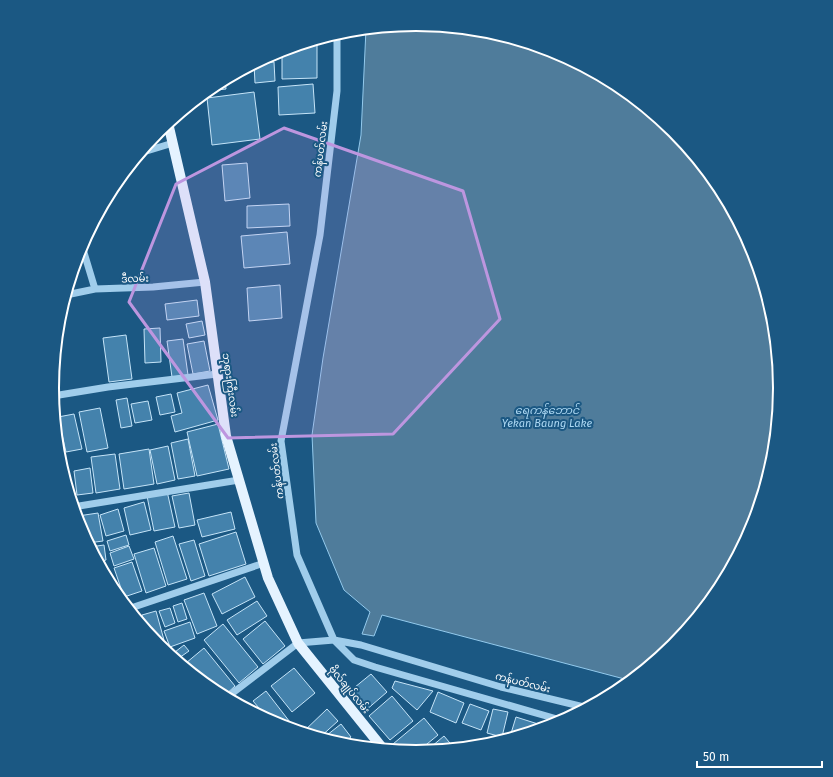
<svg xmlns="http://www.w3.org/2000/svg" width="833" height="777" viewBox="0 0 833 777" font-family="'Fira Sans','Noto Sans Myanmar',sans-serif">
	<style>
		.water { fill: #4f7c9b; stroke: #93caed }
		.building { fill: #4482ac; stroke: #c5e4f8 }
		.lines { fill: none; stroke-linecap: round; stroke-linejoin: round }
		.minor { stroke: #a0cdeb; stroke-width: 7 }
		.major { stroke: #e5f3ff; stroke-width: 10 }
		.marked { fill: #bd96df; fill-opacity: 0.2; stroke: #bd96df; stroke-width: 3; stroke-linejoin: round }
		.labels { text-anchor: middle; stroke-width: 4; stroke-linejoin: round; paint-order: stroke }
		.street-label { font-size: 10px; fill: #fff; stroke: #1b5883 }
		.water-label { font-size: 11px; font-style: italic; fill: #acd7f2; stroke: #1b5883 }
		.rim { fill: none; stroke: #fff; stroke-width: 2 }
	</style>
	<rect width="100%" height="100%" fill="#1b5883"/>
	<path class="water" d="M 417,24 L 488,31 L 556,52 L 619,86 L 674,131 L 720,186 L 753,249 L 774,318 L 781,389 L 774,460 L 753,528 L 719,591 L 674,646 L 632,681 L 382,615 L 374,636 L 362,634 L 370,612 L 344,590 L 316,523 L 312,435 L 323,358 L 361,135 L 366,29 Z"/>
	<path class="building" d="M 305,43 L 317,43 L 317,78 L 282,79 L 282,50 Z
		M 274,62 L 275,81 L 255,83 L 254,64 Z
		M 225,79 L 226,89 L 207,91 L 214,85 Z
		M 313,84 L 315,113 L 279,115 L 278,87 Z
		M 254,92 L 260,139 L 212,145 L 207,98 Z
		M 247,163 L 250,198 L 225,201 L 222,165 Z
		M 289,204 L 290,226 L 247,228 L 247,206 Z
		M 287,232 L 290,264 L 244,268 L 241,236 Z
		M 280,285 L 282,318 L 249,321 L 247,288 Z
		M 197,300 L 199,316 L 167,320 L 165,304 Z
		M 202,321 L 205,335 L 189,338 L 186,324 Z
		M 160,328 L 161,362 L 145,363 L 144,329 Z
		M 126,335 L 132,379 L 109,382 L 103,338 Z
		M 183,339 L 188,375 L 172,377 L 167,341 Z
		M 204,341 L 210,371 L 193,374 L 187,344 Z
		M 208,385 L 218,420 L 175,432 L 171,416 L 182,413 L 177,393 Z
		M 171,394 L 175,412 L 160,415 L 156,397 Z
		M 127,398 L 132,426 L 121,428 L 116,400 Z
		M 148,401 L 152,420 L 135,423 L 131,404 Z
		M 100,408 L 108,448 L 87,452 L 79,412 Z
		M 74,414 L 82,449 L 66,452 L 58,417 Z
		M 218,424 L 229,469 L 197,476 L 187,432 Z
		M 188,439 L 195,476 L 178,479 L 171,443 Z
		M 168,446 L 175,480 L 157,484 L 150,450 Z
		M 149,449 L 154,484 L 124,489 L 119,454 Z
		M 115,454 L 120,489 L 96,493 L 91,457 Z
		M 90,468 L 93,493 L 77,495 L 74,471 Z
		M 167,491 L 175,527 L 154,531 L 147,496 Z
		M 189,493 L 195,525 L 179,528 L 172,496 Z
		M 144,502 L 151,530 L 130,535 L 124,508 Z
		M 118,509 L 124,531 L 106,536 L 100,515 Z
		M 231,512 L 235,529 L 202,537 L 197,520 Z
		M 98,513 L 103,541 L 88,543 L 80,528 L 78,516 Z
		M 236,532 L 246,564 L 209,576 L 199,544 Z
		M 126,535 L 129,545 L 110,551 L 107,541 Z
		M 173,536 L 187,579 L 168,585 L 155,542 Z
		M 194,540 L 205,576 L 191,581 L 179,544 Z
		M 104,545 L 106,560 L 98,562 L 90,547 Z
		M 129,546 L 134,559 L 114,566 L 110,553 Z
		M 154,548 L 166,586 L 146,593 L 134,554 Z
		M 132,562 L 142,591 L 124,597 L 114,568 Z
		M 245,577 L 255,597 L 222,614 L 212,594 Z
		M 204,593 L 217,626 L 197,634 L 184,600 Z
		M 257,601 L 267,616 L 237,635 L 227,620 Z
		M 182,603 L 187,619 L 178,622 L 173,606 Z
		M 170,608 L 175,623 L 165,627 L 159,611 Z
		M 156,611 L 164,640 L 156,642 L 148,633 L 142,615 Z
		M 265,621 L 285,646 L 263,664 L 243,639 Z
		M 190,622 L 195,638 L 170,647 L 164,631 Z
		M 223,624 L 258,667 L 239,683 L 204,640 Z
		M 184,645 L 189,651 L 179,658 L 175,652 Z
		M 204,648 L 235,686 L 223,697 L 214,691 L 202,682 L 186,663 Z
		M 294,668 L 315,693 L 292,712 L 271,686 Z
		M 371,674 L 387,692 L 365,711 L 349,692 Z
		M 395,681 L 433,691 L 417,710 L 392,688 Z
		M 266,691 L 293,726 L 289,729 L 270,721 L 253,701 Z
		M 438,692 L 464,703 L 456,723 L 430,712 Z
		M 392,696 L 413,721 L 390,740 L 369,716 Z
		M 470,704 L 489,711 L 481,730 L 462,723 Z
		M 250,705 L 258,715 L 246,709 Z
		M 327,709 L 338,721 L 319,738 L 302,733 Z
		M 493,709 L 508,712 L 502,737 L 487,733 Z
		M 516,717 L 538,724 L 535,732 L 509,740 Z
		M 424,718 L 438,735 L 416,753 L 399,751 L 393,744 Z
		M 341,724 L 351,737 L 341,745 L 322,739 Z
		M 444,736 L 455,749 L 425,752 Z
		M 355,740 L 361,748 L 347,746 Z"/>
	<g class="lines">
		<path class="minor" d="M 337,34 L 337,91 L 320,235 L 281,441 L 297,555 L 334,640 L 361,645 L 501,687 L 588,708
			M 140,153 L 173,143
			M 82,246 L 95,289
			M 66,295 L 95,289 L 153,287 L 205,282
			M 53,396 L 108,387 L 217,374
			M 73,507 L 239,480
			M 128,609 L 264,563
			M 226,698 L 298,643 L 334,640 L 354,660 L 375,667 L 564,721"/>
		<path class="major" d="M 168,123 L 205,282 L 226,436 L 268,578 L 298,643 L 384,750"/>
	</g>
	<path class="marked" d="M 284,128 L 463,191 L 500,319 L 393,434 L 228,438 L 129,302 L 176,184 Z"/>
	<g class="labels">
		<g class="street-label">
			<text transform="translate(320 149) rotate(-83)" y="4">ကန်ပတ်လမ်း</text>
			<text transform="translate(135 278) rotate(-2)" y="4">ဒီလမ်း</text>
			<text transform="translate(231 385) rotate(82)" y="4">ဘုရားကြီးလမ်း</text>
			<text transform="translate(276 471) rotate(-97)" y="4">ကန်ပတ်လမ်း</text>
			<text transform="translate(523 682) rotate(14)" y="4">ကန်ပတ်လမ်း</text>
			<text transform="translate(350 689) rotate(51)" y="4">ဗိုလ်ချုပ်လမ်း</text>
		</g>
		<g class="water-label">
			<text x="547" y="414">ရေကန်ဘောင်<tspan x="547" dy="13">Yekan Baung Lake</tspan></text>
		</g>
	</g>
	<path d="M0 0H833V777H0ZM59 388a357 357 0 1 1 714 0a357 357 0 1 1-714 0Z" fill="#1b5883" fill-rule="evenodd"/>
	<path class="rim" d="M59 388a357 357 0 1 1 714 0a357 357 0 1 1-714 0Z"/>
	<path d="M697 761v6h125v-6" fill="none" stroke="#ffffff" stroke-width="2"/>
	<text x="703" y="761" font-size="12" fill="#ffffff" stroke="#1b5883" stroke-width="3" paint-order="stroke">50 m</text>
</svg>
